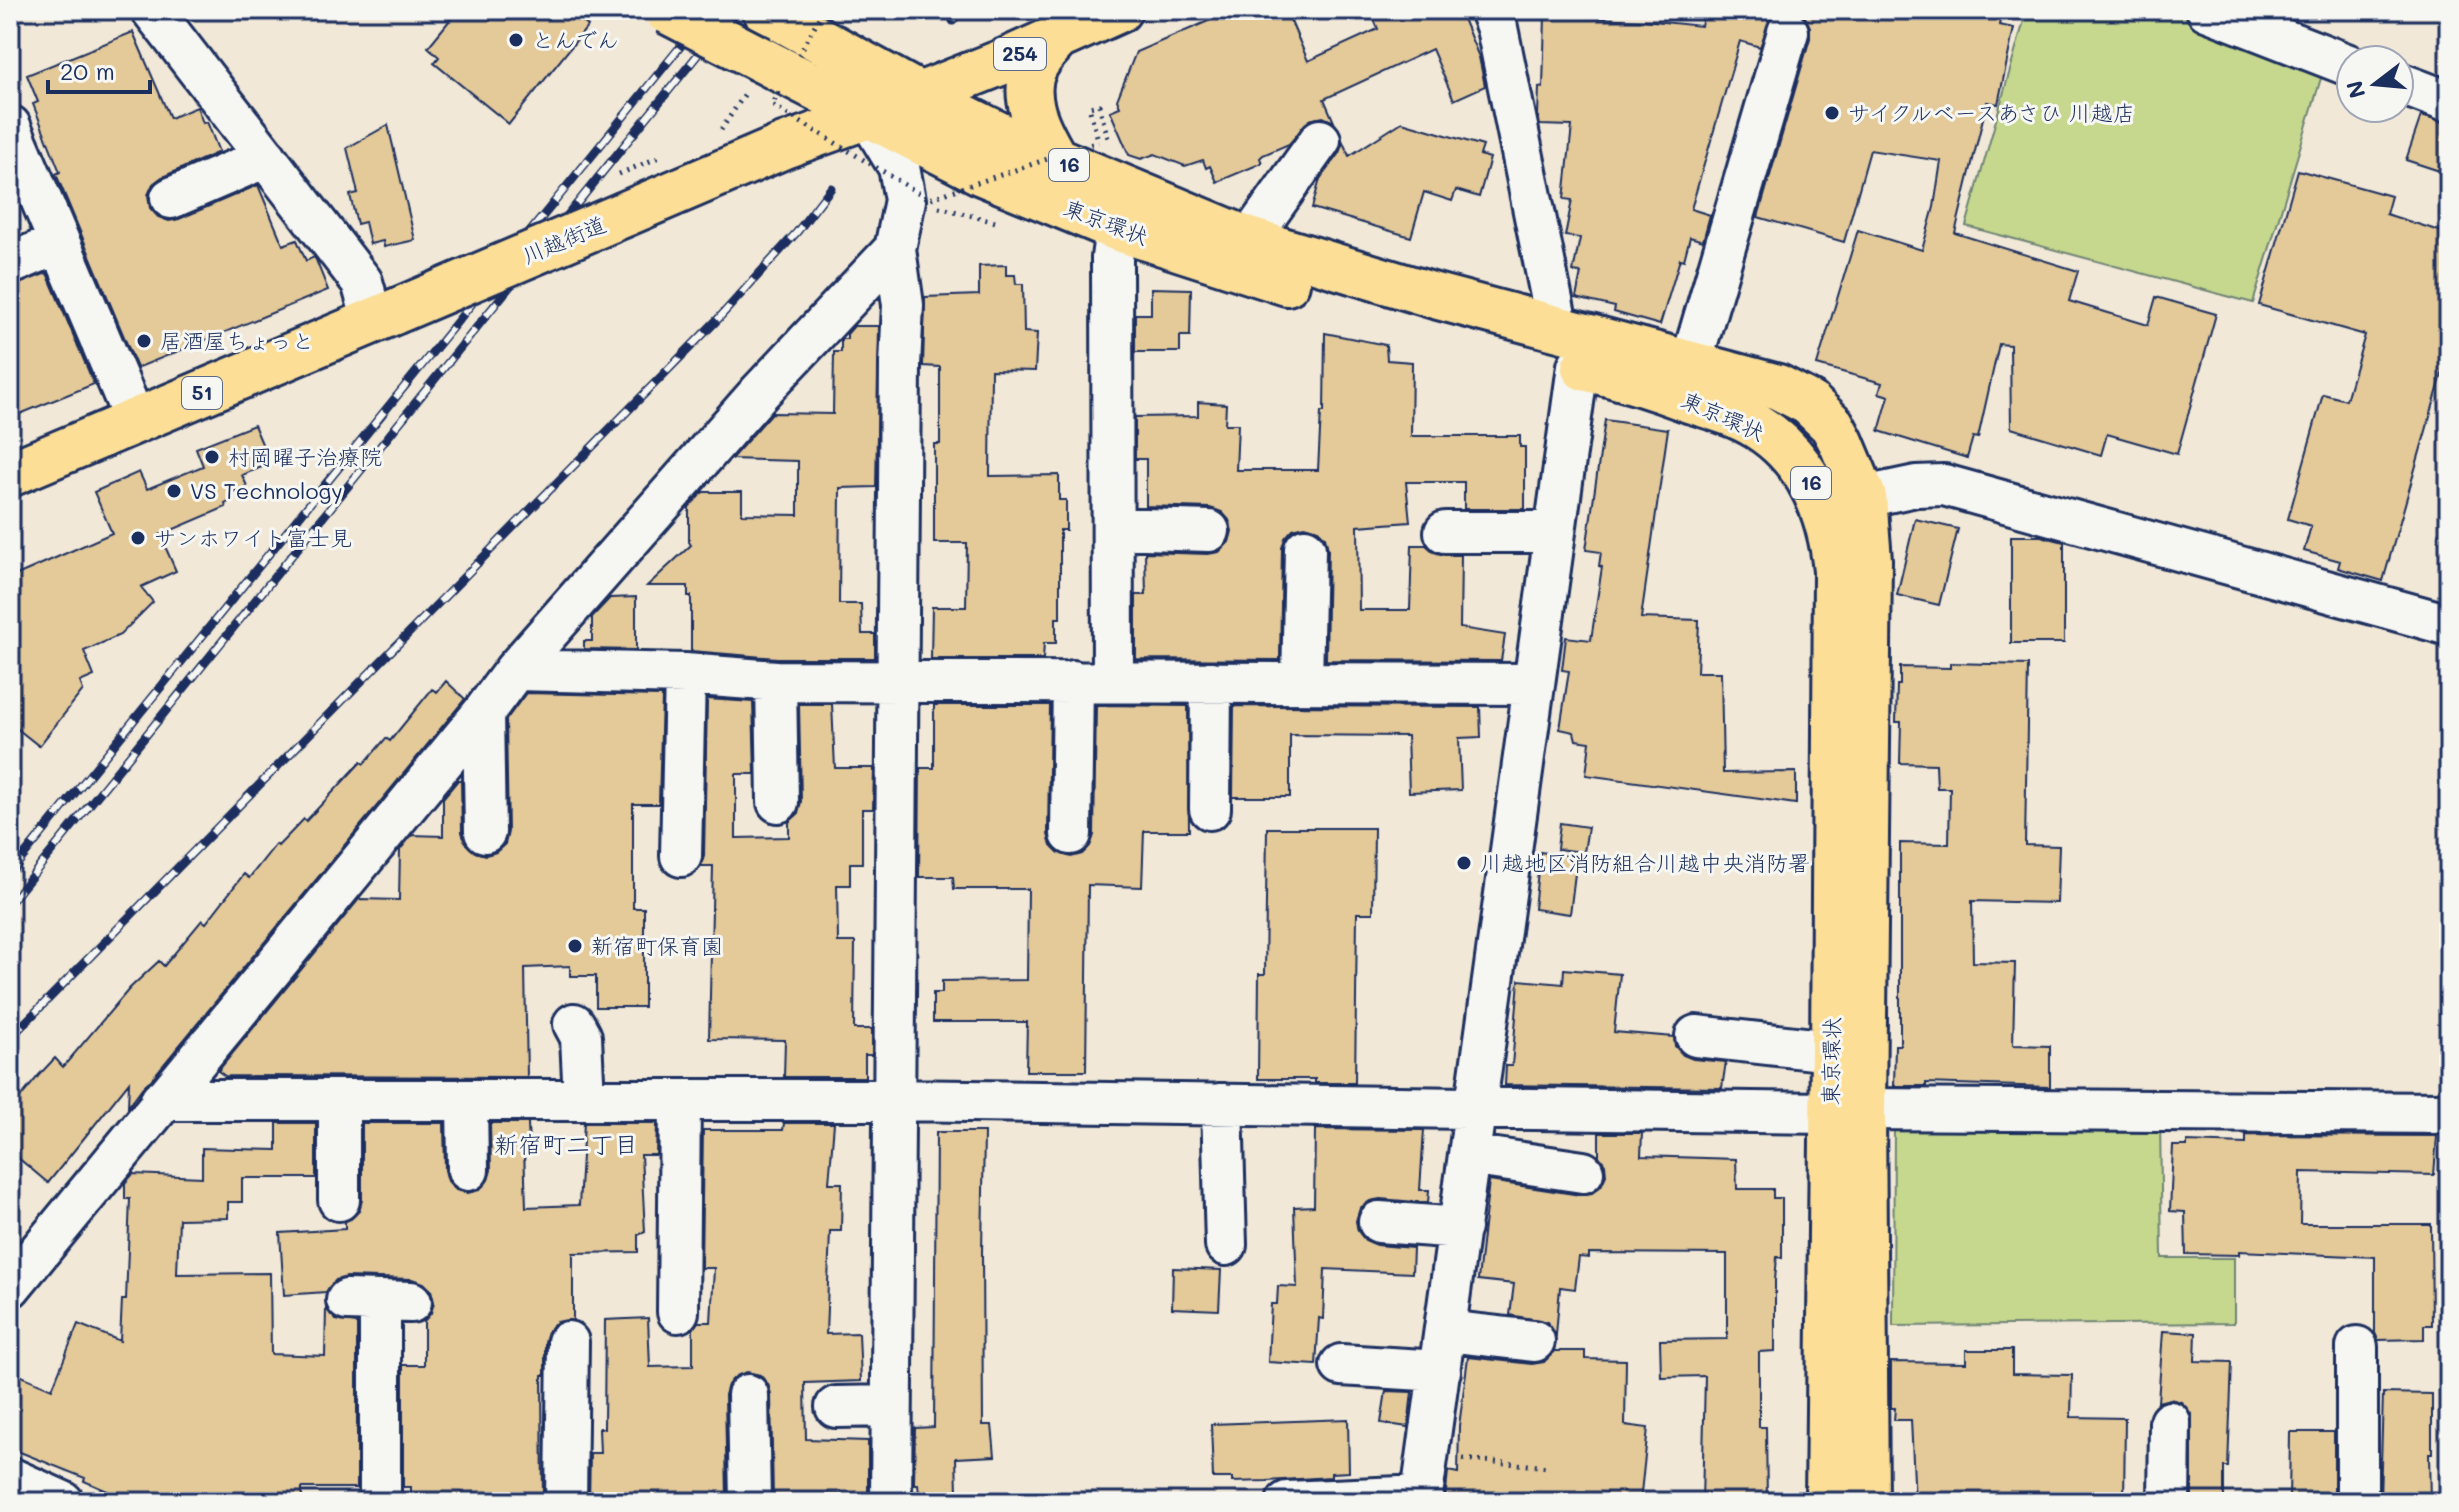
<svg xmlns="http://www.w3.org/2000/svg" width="2459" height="1512" viewBox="0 0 2459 1512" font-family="Mali,'Klee One',sans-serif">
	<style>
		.green { fill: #c6d88d; stroke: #708476; stroke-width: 2 }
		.building { fill: #e4c999; stroke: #1b2f5e; stroke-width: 2 }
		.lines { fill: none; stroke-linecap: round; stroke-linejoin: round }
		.minor-casing { stroke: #1b2f5e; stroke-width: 46 }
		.major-casing { stroke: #1b2f5e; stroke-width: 50 }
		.highway-casing { stroke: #1b2f5e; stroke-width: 50 }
		.path { stroke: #1b2f5e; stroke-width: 5; stroke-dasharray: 2 6; stroke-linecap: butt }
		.minor { stroke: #f6f6f2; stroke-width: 40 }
		.major { stroke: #fcde96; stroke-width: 44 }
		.highway { stroke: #fcde96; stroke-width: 44 }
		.rail-casing { stroke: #1b2f5e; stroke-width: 9 }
		.rail { stroke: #f6f6f2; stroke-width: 6; stroke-dasharray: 18; stroke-linecap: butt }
		.major-bridge-casing { stroke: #1b2f5e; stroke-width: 50; stroke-linecap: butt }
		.highway-bridge-casing { stroke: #1b2f5e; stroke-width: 50; stroke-linecap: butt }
		.path-bridge { stroke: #1b2f5e; stroke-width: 5; stroke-dasharray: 2 6; stroke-linecap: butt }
		.major-bridge { stroke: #fcde96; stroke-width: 44 }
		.highway-bridge { stroke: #fcde96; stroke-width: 44 }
		.poi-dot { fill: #1b2f5e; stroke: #f6f6f2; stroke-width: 3 }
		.labels { text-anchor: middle; stroke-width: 6; stroke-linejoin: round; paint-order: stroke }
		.shield { fill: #f6f6f2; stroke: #5d6b8a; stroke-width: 2 }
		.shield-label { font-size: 20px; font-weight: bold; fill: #1b2f5e }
		.poi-label { font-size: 22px; fill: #1b2f5e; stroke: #f6f6f2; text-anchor: start }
		.street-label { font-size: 22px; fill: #1b2f5e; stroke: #f6f6f2 }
		.neighbourhood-label { font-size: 24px; fill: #1b2f5e; stroke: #f6f6f2 }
	</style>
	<rect width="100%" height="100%" fill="#f1e8d7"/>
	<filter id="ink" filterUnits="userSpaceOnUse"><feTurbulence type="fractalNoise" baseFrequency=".0125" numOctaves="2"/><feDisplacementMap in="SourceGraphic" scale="16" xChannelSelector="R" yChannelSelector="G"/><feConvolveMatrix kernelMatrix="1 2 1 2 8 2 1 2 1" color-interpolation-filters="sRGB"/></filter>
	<g filter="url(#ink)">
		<path class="green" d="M 2027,10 L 2181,10 L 2226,31 L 2325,65 L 2253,303 L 1966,226 Z
			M 2160,1120 L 2162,1258 L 2234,1258 L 2234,1323 L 1893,1326 L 1894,1126 Z"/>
		<path class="building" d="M 458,10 L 568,10 L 588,26 L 509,124 L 434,63 L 439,57 L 428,47 Z
			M 1234,10 L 1286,10 L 1308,61 L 1378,29 L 1370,10 L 1454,10 L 1446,13 L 1461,14 L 1479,57 L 1485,86 L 1454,100 L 1432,49 L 1324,99 L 1334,122 L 1323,117 L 1310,120 L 1289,144 L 1263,155 L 1260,158 L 1262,163 L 1217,182 L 1210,166 L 1206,168 L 1203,160 L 1185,166 L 1155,154 L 1141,159 L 1129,155 L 1110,111 L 1120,107 L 1117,100 L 1136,52 Z
			M 1705,10 L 1746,10 L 1771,18 L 1760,47 L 1740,41 L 1691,209 L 1710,215 L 1703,241 L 1690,237 L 1684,260 L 1680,259 L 1660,325 L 1614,312 L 1615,307 L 1576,298 L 1581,273 L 1573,272 L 1580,238 L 1565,236 L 1572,200 L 1564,199 L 1572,126 L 1540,125 L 1538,115 L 1539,87 L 1543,88 L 1545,16 L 1644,20 L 1701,26 Z
			M 1794,10 L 2002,10 L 1999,25 L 2014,28 L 1998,104 L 1987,102 L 1955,233 L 2078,271 L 2069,301 L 2148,325 L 2156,297 L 2216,314 L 2177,454 L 2107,434 L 2101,455 L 2011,428 L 2010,345 L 1999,344 L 1978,438 L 1973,437 L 1967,458 L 1879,431 L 1889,396 L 1879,393 L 1882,383 L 1817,365 L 1858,230 L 1922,250 L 1934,207 L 1941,161 L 1870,150 L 1844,242 L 1758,217 L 1810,38 L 1810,27 L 1805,17 Z
			M 133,32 L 170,118 L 197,107 L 203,123 L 207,122 L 219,152 L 162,177 L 153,184 L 148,195 L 150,208 L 158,217 L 169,221 L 179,219 L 258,185 L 283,245 L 297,240 L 306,261 L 314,257 L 316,260 L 328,290 L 137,368 L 56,174 L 60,172 L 33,104 L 38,102 L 27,75 Z
			M 2421,116 L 2449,124 L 2449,174 L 2406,160 Z
			M 1402,122 L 1483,146 L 1480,155 L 1490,158 L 1479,197 L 1456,190 L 1452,201 L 1424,192 L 1411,237 L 1312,208 L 1320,179 L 1339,153 L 1343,142 L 1349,156 Z
			M 388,125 L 415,240 L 384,247 L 383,241 L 370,244 L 365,222 L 357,224 L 350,195 L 358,193 L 347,148 Z
			M 2298,170 L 2391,196 L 2386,214 L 2449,234 L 2449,350 L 2383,581 L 2338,568 L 2340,561 L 2304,551 L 2311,526 L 2288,519 L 2323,394 L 2346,400 L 2365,335 L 2259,305 Z
			M 1006,265 L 1006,275 L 1015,275 L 1016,284 L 1023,284 L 1024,332 L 1037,333 L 1035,371 L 991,370 L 990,476 L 1059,475 L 1059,500 L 1066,500 L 1066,530 L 1060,530 L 1060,618 L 1056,618 L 1056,643 L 1044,643 L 1043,659 L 931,659 L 932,607 L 966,607 L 967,543 L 934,543 L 934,444 L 940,444 L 940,367 L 923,366 L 925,297 L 979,295 L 979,266 Z
			M 47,273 L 94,384 L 10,418 L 10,287 Z
			M 1151,288 L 1191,289 L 1190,336 L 1180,336 L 1180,352 L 1135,352 L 1135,314 L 1151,314 Z
			M 854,326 L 879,326 L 876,487 L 840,488 L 839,604 L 861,604 L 862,634 L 875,634 L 875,658 L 777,658 L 691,651 L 691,596 L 688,596 L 688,586 L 647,586 L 691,545 L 689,542 L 689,507 L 703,492 L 742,492 L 742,514 L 798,515 L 798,461 L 731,459 L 772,413 L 833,414 L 834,352 L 841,352 L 841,339 L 847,339 L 847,334 Z
			M 1325,333 L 1386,345 L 1387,360 L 1412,362 L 1411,436 L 1520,436 L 1520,447 L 1525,447 L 1525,509 L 1464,509 L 1464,482 L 1406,482 L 1410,522 L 1358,526 L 1359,610 L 1410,610 L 1412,545 L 1426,545 L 1434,552 L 1444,555 L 1461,555 L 1460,628 L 1505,635 L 1501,661 L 1326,660 L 1328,549 L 1325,537 L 1318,530 L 1305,526 L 1293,529 L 1285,538 L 1282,548 L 1280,660 L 1136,659 L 1136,595 L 1146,595 L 1145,552 L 1208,554 L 1219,552 L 1229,542 L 1232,531 L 1229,520 L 1222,512 L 1210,508 L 1146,506 L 1146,459 L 1135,459 L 1135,417 L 1198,416 L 1198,402 L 1226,404 L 1225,424 L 1238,424 L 1236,470 L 1318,470 L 1321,412 L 1324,412 Z
			M 1605,420 L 1668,429 L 1641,618 L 1699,620 L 1697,672 L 1721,672 L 1723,773 L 1796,772 L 1796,804 L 1586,775 L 1590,742 L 1576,740 L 1574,732 L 1560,729 L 1569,671 L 1562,670 L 1566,637 L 1591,640 L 1602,567 L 1599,566 L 1601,552 L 1586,550 Z
			M 254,425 L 266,453 L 259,460 L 262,467 L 242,475 L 247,486 L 230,493 L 232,500 L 225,504 L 226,507 L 160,535 L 176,571 L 141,587 L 153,602 L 120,635 L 84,651 L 94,676 L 80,682 L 83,690 L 39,746 L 10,723 L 10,578 L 112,533 L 94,492 L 139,472 L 147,489 L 203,466 L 196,448 Z
			M 1915,519 L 1958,529 L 1939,605 L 1897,595 Z
			M 2011,536 L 2041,536 L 2064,542 L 2064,643 L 2011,643 Z
			M 636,597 L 636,650 L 584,649 L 584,641 L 592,641 L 592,617 L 610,598 Z
			M 1950,663 L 2028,665 L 2025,845 L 2059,846 L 2057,903 L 1972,901 L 1973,962 L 2015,963 L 2013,1045 L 2050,1046 L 2050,1087 L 1926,1083 L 1926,1086 L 1894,1086 L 1895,1045 L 1900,1045 L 1900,843 L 1949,844 L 1950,788 L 1937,788 L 1936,764 L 1900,763 L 1901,722 L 1896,722 L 1897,685 L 1900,685 L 1900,667 L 1950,668 Z
			M 446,681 L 465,699 L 151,1080 L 142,1088 L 128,1107 L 129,1082 L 48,1183 L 10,1151 L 10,1110 L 39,1075 L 55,1058 L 63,1067 L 130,988 L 159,961 L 164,966 L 202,920 L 206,923 L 244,874 L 249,878 L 276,844 L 278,846 L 304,819 L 306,821 L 361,762 L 364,764 L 386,738 L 390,741 L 432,689 L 437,692 Z
			M 526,693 L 662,696 L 659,804 L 633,804 L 633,908 L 644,908 L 644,1007 L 596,1007 L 596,976 L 570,976 L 570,966 L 525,968 L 527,1077 L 225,1076 L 218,1071 L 359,899 L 399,900 L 400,850 L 412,835 L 443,836 L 443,798 L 458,780 L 461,780 L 462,832 L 466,844 L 475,852 L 486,855 L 496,852 L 505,844 L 508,832 L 506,720 Z
			M 707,699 L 753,702 L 755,774 L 736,774 L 736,838 L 789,837 L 789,822 L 798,814 L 801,802 L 799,704 L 832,704 L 835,768 L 874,768 L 873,809 L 862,809 L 862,863 L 850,863 L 850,885 L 837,885 L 838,942 L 855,942 L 854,1029 L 872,1029 L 872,1055 L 865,1055 L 865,1077 L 784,1077 L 785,1040 L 709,1039 L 713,866 L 701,866 L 704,856 Z
			M 934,705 L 1050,705 L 1048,834 L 1051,845 L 1059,853 L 1071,857 L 1082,854 L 1090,846 L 1094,835 L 1096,705 L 1188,706 L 1189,831 L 1144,831 L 1142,887 L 1088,885 L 1086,1071 L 1026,1071 L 1027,1022 L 933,1022 L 933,993 L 942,993 L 942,981 L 1027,980 L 1028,889 L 954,889 L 953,877 L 919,877 L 920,768 L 934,768 Z
			M 1234,706 L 1480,707 L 1481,737 L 1459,738 L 1461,790 L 1409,792 L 1407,736 L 1290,735 L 1290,797 L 1233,797 Z
			M 1560,823 L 1588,827 L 1584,852 L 1557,849 Z
			M 1267,828 L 1374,828 L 1373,913 L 1357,913 L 1355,1083 L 1315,1083 L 1315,1079 L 1258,1079 L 1259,974 L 1265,974 Z
			M 1540,852 L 1577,857 L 1570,914 L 1534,909 Z
			M 1564,969 L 1620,974 L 1614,1032 L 1674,1037 L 1675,1046 L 1683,1055 L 1693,1059 L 1726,1062 L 1722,1088 L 1505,1085 L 1506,1066 L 1512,1066 L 1519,980 L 1563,984 Z
			M 277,1123 L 316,1123 L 316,1178 L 242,1178 L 242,1202 L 228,1202 L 228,1218 L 179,1219 L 177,1274 L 270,1273 L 271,1354 L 325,1356 L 326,1308 L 336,1320 L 357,1323 L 357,1488 L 302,1488 L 302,1498 L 219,1496 L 219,1502 L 133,1502 L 84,1481 L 85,1478 L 10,1448 L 10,1371 L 52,1389 L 78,1324 L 120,1341 L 122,1300 L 126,1300 L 130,1199 L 125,1199 L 125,1183 L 133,1174 L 202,1177 L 202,1148 L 277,1150 Z
			M 362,1123 L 444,1123 L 445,1170 L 448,1181 L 456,1190 L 468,1193 L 479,1190 L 488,1180 L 491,1170 L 490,1123 L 528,1123 L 529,1149 L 524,1149 L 526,1207 L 579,1205 L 584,1123 L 657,1123 L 656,1155 L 641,1155 L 645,1232 L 638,1235 L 638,1252 L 573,1253 L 573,1320 L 557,1322 L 548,1331 L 545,1342 L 545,1375 L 542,1375 L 543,1502 L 411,1502 L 411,1487 L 403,1487 L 403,1365 L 424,1365 L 424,1321 L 431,1313 L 434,1302 L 431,1290 L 424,1283 L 412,1279 L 347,1277 L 336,1280 L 326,1292 L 284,1295 L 280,1233 L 345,1229 L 345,1221 L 351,1219 L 359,1211 L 362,1200 Z
			M 784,1123 L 834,1123 L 829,1183 L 842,1183 L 841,1231 L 830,1231 L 826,1334 L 859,1333 L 861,1381 L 805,1383 L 806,1439 L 868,1441 L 868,1495 L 802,1494 L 802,1499 L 773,1499 L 771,1394 L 768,1384 L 760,1375 L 747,1372 L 736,1376 L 728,1385 L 725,1395 L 727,1499 L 721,1499 L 721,1502 L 589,1502 L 590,1453 L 600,1453 L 599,1428 L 604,1428 L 605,1320 L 648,1318 L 650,1367 L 693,1366 L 693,1329 L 698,1322 L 711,1322 L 714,1268 L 701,1268 L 703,1130 L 783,1130 Z
			M 1315,1129 L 1424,1130 L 1420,1190 L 1429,1190 L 1428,1203 L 1380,1199 L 1370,1201 L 1360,1208 L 1356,1221 L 1358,1231 L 1365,1240 L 1377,1245 L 1413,1248 L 1412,1273 L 1325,1269 L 1323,1319 L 1319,1318 L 1316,1365 L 1268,1362 L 1271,1304 L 1277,1304 L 1278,1286 L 1297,1287 L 1294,1207 L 1314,1206 Z
			M 936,1132 L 984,1132 L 982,1253 L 983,1425 L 992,1425 L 995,1456 L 956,1458 L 957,1491 L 919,1493 L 918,1484 L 914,1484 L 915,1428 L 934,1427 Z
			M 1599,1133 L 1642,1133 L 1641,1156 L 1736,1159 L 1737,1189 L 1773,1189 L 1773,1198 L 1782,1198 L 1782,1258 L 1777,1257 L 1775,1280 L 1775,1351 L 1759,1352 L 1759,1427 L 1766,1427 L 1767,1502 L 1702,1502 L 1705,1376 L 1661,1377 L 1660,1340 L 1727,1339 L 1727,1254 L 1589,1253 L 1589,1258 L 1579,1257 L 1575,1289 L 1560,1287 L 1556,1335 L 1547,1322 L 1510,1315 L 1514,1284 L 1478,1280 L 1489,1181 L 1580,1195 L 1592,1193 L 1601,1186 L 1606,1175 L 1605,1164 L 1599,1156 Z
			M 2246,1135 L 2437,1136 L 2434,1175 L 2301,1172 L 2300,1224 L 2431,1224 L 2432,1325 L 2424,1325 L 2424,1339 L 2378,1340 L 2375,1333 L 2375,1257 L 2239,1251 L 2239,1255 L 2186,1254 L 2185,1212 L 2170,1211 L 2173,1146 L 2187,1146 L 2187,1142 L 2246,1144 Z
			M 1173,1268 L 1221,1270 L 1219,1310 L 1172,1308 Z
			M 2163,1331 L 2196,1333 L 2195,1361 L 2232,1362 L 2228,1467 L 2224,1467 L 2224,1502 L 2192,1502 L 2192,1415 L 2181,1402 L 2170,1399 L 2158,1402 Z
			M 1966,1350 L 2012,1350 L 2012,1374 L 2072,1375 L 2071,1417 L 2125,1418 L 2124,1502 L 1915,1502 L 1911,1420 L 1894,1420 L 1895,1408 L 1891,1408 L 1891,1362 L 1966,1363 Z
			M 1554,1351 L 1585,1351 L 1585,1359 L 1626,1360 L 1625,1425 L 1648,1428 L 1640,1502 L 1445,1502 L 1448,1471 L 1458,1473 L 1459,1426 L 1468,1357 L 1532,1364 L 1544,1362 Z
			M 1386,1391 L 1412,1392 L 1408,1427 L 1381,1423 Z
			M 2383,1393 L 2432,1394 L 2432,1453 L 2429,1453 L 2430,1502 L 2380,1502 Z
			M 1348,1419 L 1349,1472 L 1331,1473 L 1331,1477 L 1267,1481 L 1232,1482 L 1232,1478 L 1213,1478 L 1211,1424 Z
			M 2290,1432 L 2334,1432 L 2334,1502 L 2289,1502 Z"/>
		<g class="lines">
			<g class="minor-casing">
				<path id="minor" d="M 152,10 L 362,282 L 373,321
					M 1490,10 L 1497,28 L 1558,330
					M 2207,10 L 2351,66
					M 2399,83 L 2449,102
					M 868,116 L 899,167 L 905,200 L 895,249 L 903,305 L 900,365 L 891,1502
					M 10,126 L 135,421
					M 171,198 L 266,157
					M 1249,240 L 1320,140
					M 10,264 L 59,243
					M 1691,363 L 1788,32
					M 1864,497 L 1916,486 L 1944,485 L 2449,625
					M 1113,528 L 1209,531
					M 1445,532 L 1554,532
					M 515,670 L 685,674 L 776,681 L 1533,684
					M 776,681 L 778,802
					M 1113,681 L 1112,258 L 1116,228
					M 1302,682 L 1305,549
					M 483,713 L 485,832
					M 1210,809 L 1211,682
					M 1071,834 L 1073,681
					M 681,856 L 685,674
					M 574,1024 L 581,1037 L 584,1100
					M 1696,1036 L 1832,1051
					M 161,1100 L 893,1100 L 1830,1113
					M 467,1100 L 468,1170
					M 1222,1104 L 1226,1245
					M 1863,1109 L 2449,1113
					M 1469,1155 L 1583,1172
					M 339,1200 L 339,1100
					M 1379,1222 L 1460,1228
					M 10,1287 L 483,713 L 515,670 L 760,392 L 895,249
					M 347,1300 L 411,1302
					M 380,1301 L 380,1502
					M 678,1312 L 680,1100
					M 1446,1331 L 1534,1341
					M 1341,1365 L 1440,1371
					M 748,1395 L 750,1502
					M 836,1407 L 891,1406
					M 10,1478 L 63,1502
					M 566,1502 L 568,1342
					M 1287,1502 L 1423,1496
					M 1421,1502 L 1578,366
					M 2169,1502 L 2170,1422
					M 2357,1502 L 2357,1347"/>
			</g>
			<g class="major-casing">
				<path id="major" d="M 625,214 L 784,146 L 868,116
					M 10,474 L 394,312"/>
			</g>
			<g class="highway-casing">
				<path id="highway" d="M 765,10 L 920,95 L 1014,142 L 1249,240 L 1435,296 L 1778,387 L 1809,403 L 1832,425 L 1841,442 L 1864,497 L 1869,560 L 1863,1109 L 1866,1502
					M 760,59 L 982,173 L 1116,228 L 1287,283
					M 904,101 L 1005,61 L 1119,10
					M 1055,159 C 1039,132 1018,94 1037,63 C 1042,54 1050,46 1057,38
					M 1584,368 C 1620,376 1655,387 1689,400 C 1712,407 1737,414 1758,427 C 1809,459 1830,513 1836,571 C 1834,881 1833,1192 1828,1502"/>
			</g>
			<path class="path" d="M 618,10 L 631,17
				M 721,130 L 746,92
				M 1097,136 L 1089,107 L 1099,105 L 1108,138
				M 939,207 L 999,223
				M 1463,1459 L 1549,1467"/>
			<use href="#minor" class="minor"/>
			<use href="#major" class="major"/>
			<use href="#highway" class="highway"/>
			<g class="rail-casing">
				<path id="rail" d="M 953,21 L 959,10
					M 10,873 L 710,10
					M 10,903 L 734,10
					M 10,1038 L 719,318 L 797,232 L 831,188"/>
			</g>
			<use href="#rail" class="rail"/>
			<g class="major-bridge-casing">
				<path id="major-bridge" d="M 394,312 L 625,214"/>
			</g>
			<g class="highway-bridge-casing">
				<path id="highway-bridge" d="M 667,11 L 760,59"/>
			</g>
			<path class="path-bridge" d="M 799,55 L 823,10
				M 779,92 L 772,105 L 929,199 L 1098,142
				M 619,174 L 662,156"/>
			<use href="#major-bridge" class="major-bridge"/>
			<use href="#highway-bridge" class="highway-bridge"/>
		</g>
	</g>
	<g class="poi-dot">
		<circle cx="516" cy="40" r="8"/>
		<circle cx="1832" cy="113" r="8"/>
		<circle cx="144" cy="341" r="8"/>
		<circle cx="212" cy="457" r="8"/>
		<circle cx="174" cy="491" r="8"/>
		<circle cx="138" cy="538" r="8"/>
		<circle cx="1464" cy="863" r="8"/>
		<circle cx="575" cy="946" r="8"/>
	</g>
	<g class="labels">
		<g class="shield">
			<rect x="994" y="38" width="52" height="32" rx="6"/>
			<rect x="1049" y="149" width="40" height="32" rx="6"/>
			<rect x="182" y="377" width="40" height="32" rx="6"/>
			<rect x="1791" y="467" width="40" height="32" rx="6"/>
		</g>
		<g class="shield-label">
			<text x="1020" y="61">254</text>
			<text x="1069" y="172">16</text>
			<text x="202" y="400">51</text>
			<text x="1811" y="490">16</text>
		</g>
		<g class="poi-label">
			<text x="532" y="48">とんでん</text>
			<text x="1848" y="121">サイクルベースあさひ 川越店</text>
			<text x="160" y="349">居酒屋ちょっと</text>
			<text x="228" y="465">村岡曜子治療院</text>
			<text x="190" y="499">VS Technology</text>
			<text x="154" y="546">サンホワイト富士見</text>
			<text x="1480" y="871">川越地区消防組合川越中央消防署</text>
			<text x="591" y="954">新宿町保育園</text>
		</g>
		<g class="street-label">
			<text transform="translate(1106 222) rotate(21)" y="8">東京環状</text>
			<text transform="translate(564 240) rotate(-23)" y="8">川越街道</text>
			<text transform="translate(1723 416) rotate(24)" y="8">東京環状</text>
			<text transform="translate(1831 1061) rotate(-89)" y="8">東京環状</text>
		</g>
		<g class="neighbourhood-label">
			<text x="566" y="1153">新宿町二丁目</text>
		</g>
	</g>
	<rect width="2459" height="1512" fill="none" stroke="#f6f6f2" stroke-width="40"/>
	<rect x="20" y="20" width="2419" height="1472" fill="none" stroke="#1b2f5e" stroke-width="3" filter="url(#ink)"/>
	<g transform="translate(2375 84) rotate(254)"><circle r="38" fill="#f6f6f2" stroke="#9ea6b7" stroke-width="2"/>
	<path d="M0-6L14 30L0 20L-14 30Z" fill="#1b2f5e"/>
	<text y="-12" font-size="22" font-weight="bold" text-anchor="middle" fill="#1b2f5e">N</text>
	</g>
	<path d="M48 80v12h102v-12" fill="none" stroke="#1b2f5e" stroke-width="4"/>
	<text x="60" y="80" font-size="24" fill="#1b2f5e" stroke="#f6f6f2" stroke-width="6" paint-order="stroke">20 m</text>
</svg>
